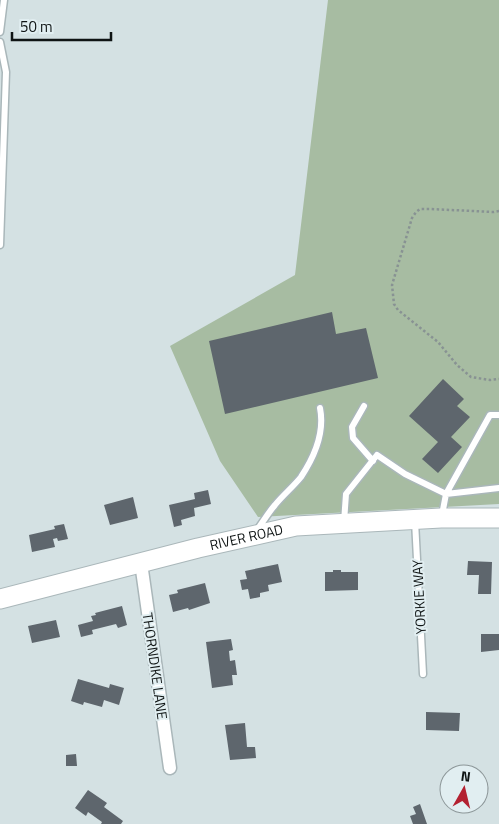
<svg xmlns="http://www.w3.org/2000/svg" width="499" height="824" viewBox="0 0 499 824" font-family="'Titillium Web',sans-serif">
	<style>
		.green { fill: #a7bca2 }
		.building { fill: #5e666d }
		.lines { fill: none; stroke-linecap: round; stroke-linejoin: round }
		.service-casing { stroke: #aab7ba; stroke-width: 9 }
		.minor-casing { stroke: #aab7ba; stroke-width: 15 }
		.secondary-casing { stroke: #aab7ba; stroke-width: 21 }
		.path { stroke: #889293; stroke-width: 2.5; stroke-dasharray: 2.5 2.5; stroke-linecap: butt }
		.service { stroke: #fff; stroke-width: 6 }
		.minor { stroke: #fff; stroke-width: 12 }
		.secondary { stroke: #fff; stroke-width: 19 }
		.labels { text-anchor: middle; stroke-width: 4; stroke-linejoin: round; paint-order: stroke }
		.street-label { font-size: 14px; fill: #0f1414; stroke: #e1eef1 }
	</style>
	<rect width="100%" height="100%" fill="#d4e1e3"/>
	<path class="green" d="M 328,0 L 499,0 L 499,504 L 258,517 L 220,461 L 170,346 L 295,275 Z"/>
	<path class="building" d="M 332,312 L 336,334 L 366,328 L 378,378 L 225,414 L 209,341 Z
		M 443,379 L 464,399 L 457,406 L 470,417 L 451,437 L 462,447 L 438,473 L 422,459 L 438,442 L 409,416 Z
		M 208,490 L 211,504 L 194,508 L 195,516 L 181,520 L 182,525 L 174,527 L 169,505 L 195,499 L 194,493 Z
		M 133,497 L 138,518 L 110,525 L 104,505 Z
		M 64,524 L 68,539 L 58,541 L 57,538 L 53,539 L 55,547 L 32,552 L 29,535 L 55,529 L 54,526 Z
		M 468,561 L 492,562 L 491,594 L 478,594 L 479,575 L 467,575 Z
		M 278,564 L 282,582 L 268,585 L 269,591 L 260,593 L 260,597 L 250,599 L 248,589 L 242,590 L 240,580 L 247,579 L 245,571 Z
		M 333,570 L 341,570 L 341,572 L 358,572 L 358,590 L 325,591 L 325,572 L 333,572 Z
		M 205,583 L 210,603 L 189,610 L 188,608 L 173,612 L 169,595 L 178,593 L 177,590 Z
		M 122,606 L 127,625 L 118,628 L 116,624 L 92,630 L 93,634 L 81,637 L 78,625 L 93,621 L 91,616 L 96,615 L 95,613 Z
		M 56,620 L 60,637 L 32,643 L 28,626 Z
		M 481,634 L 499,634 L 499,650 L 481,652 Z
		M 231,639 L 233,650 L 229,651 L 230,661 L 235,660 L 237,675 L 232,675 L 233,685 L 212,688 L 206,642 Z
		M 78,679 L 109,688 L 110,684 L 124,688 L 119,705 L 104,700 L 102,707 L 84,702 L 83,705 L 71,701 Z
		M 426,712 L 460,713 L 459,731 L 426,730 Z
		M 245,723 L 247,747 L 255,747 L 256,758 L 230,760 L 225,725 Z
		M 76,754 L 77,766 L 66,766 L 66,755 Z
		M 88,790 L 107,803 L 104,807 L 123,821 L 121,824 L 101,824 L 102,822 L 88,812 L 86,816 L 75,808 Z
		M 420,804 L 427,824 L 413,824 L 410,816 L 416,814 L 413,807 Z"/>
	<g class="lines">
		<g class="service-casing">
			<path id="service" d="M 0,32 L 4,0
				M 0,42 L 6,72 L 0,245
				M 364,406 L 352,427 L 353,438 L 373,461
				M 442,515 L 446,494 L 490,415 L 499,415
				M 415,521 L 423,674
				M 344,522 L 346,494 L 377,455 L 405,474 L 446,494 L 499,488
				M 257,530 C 263,522 268,513 275,505 C 283,495 293,487 301,477 C 315,456 325,433 320,408"/>
		</g>
		<g class="minor-casing">
			<path id="minor" d="M 141,563 L 170,768"/>
		</g>
		<g class="secondary-casing">
			<g id="secondary">
				<path id="s1" d="M 0,599 L 198,548 L 296,526 L 441,518 L 499,518"/>
			</g>
		</g>
		<path class="path" d="M 499,211 L 494,212 L 430,209 L 420,209 L 416,212 L 412,218 L 392,285 L 394,304 L 398,310 L 438,342 L 457,365 L 471,377 L 490,380 L 499,379"/>
		<use href="#service" class="service"/>
		<use href="#minor" class="minor"/>
		<use href="#secondary" class="secondary"/>
	</g>
	<g class="labels">
		<g class="street-label">
			<text dy="5" stroke="none"><textPath href="#s1" startOffset="254">RIVER ROAD</textPath></text>
			<text transform="translate(419 597) rotate(-93)" y="5">YORKIE WAY</text>
			<text transform="translate(155 666) rotate(82)" y="5">THORNDIKE LANE</text>
		</g>
	</g>
	<g transform="translate(464 789) rotate(8)"><circle r="24" fill="#e1eef1" stroke="#8d9799"/>
	<path d="M0-4L9 19L0 12L-9 19Z" fill="#b32131"/>
	<text y="-8" font-size="14" font-weight="bold" text-anchor="middle" fill="#0f1414">N</text>
	</g>
	<path d="M12 32v8h99v-8" fill="none" stroke="#0f1414" stroke-width="2.5"/>
	<text x="20" y="32" font-size="15" fill="#0f1414" stroke="#e1eef1" stroke-width="4" paint-order="stroke">50 m</text>
</svg>
